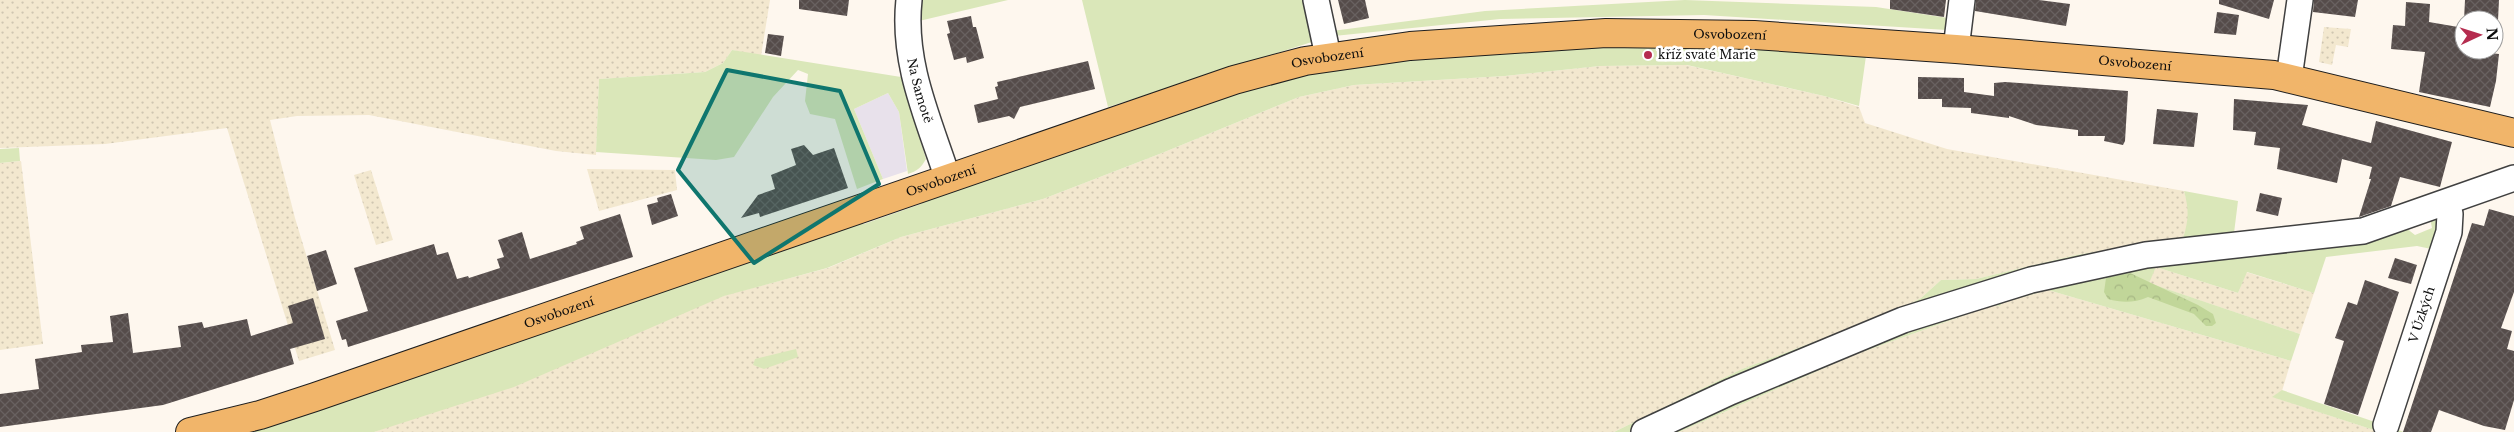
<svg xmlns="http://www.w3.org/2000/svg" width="2514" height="432" viewBox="0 0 2514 432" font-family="'Libre Baskerville',serif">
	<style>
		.industrial { fill: #e8e1eb }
		.farmland { fill: url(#farmland-dots) }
		.grass { fill: #dae7b9 }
		.forest { fill: url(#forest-crowns) }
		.building { fill: url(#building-cross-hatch) }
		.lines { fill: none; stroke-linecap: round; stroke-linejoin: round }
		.minor-casing { stroke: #404040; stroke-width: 28 }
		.major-casing { stroke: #1e1e1e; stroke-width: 30 }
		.minor { stroke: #fff; stroke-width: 25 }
		.major { stroke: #f1b56a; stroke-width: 28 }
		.marked { fill: #0f766e; fill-opacity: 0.2; stroke: #0f766e; stroke-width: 4; stroke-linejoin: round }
		.poi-dot { fill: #b52c4f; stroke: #fff; stroke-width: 2 }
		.labels { text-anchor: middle; stroke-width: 5; stroke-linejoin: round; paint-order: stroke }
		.street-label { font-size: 12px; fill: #0d0d0d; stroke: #fff }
		.poi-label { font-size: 12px; fill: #0d0d0d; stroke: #fff; text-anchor: start }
	</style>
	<defs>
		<pattern id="farmland-dots" width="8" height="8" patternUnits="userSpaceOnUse" patternTransform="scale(1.25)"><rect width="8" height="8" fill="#f3e8cf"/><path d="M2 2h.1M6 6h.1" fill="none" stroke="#cfc6b1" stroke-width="1.8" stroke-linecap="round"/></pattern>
		<pattern id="forest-crowns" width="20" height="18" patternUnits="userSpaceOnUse" patternTransform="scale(1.25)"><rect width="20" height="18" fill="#c1d699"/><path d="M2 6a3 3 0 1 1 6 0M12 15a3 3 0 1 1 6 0" fill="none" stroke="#a5b683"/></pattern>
		<pattern id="building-cross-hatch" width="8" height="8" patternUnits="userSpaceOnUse" patternTransform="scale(1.25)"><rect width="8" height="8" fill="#554c4a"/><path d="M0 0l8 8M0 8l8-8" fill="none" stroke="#686160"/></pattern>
	</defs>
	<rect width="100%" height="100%" fill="#fef7ee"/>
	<path class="industrial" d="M 888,93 L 899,112 L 907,171 L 883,179 L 854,109 Z"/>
	<path class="farmland" d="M 0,0 L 770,0 L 761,56 L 732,50 L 723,63 L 705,72 L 599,79 L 596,155 L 556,151 L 369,115 L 297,116 L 270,120 L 295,218 L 335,350 L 299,361 L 227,128 L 105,144 L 0,148 Z
		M 2324,27 L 2351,29 L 2348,47 L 2336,45 L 2332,65 L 2319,62 Z
		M 1686,65 L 1824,96 L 1859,107 L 1865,123 L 1947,149 L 2184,191 L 2189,208 L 2188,224 L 2183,238 L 2076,255 L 1976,279 L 1941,280 L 1921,298 L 1896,311 L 1742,369 L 1614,432 L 374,432 L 726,295 L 828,268 L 901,237 L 1043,199 L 1162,153 L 1299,97 L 1354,85 L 1505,76 L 1600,66 Z
		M 21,161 L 43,344 L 0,350 L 0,163 Z
		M 587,169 L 675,170 L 677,190 L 599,211 Z
		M 371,170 L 393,240 L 376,245 L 354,175 Z
		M 2156,267 L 2238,293 L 2246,272 L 2314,293 L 2300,334 L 2148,283 Z
		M 2048,290 L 2291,361 L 2282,391 L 2273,397 L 2380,432 L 1679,432 L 1854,355 L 1993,305 L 2000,306 L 2001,303 Z"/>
	<path class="grass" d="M 921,0 L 1008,0 L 919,21 Z
		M 1082,0 L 1307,0 L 1315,41 L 1108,107 Z
		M 1685,0 L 1876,7 L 1948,18 L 1947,30 L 1704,15 L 1500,19 L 1334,36 L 1332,31 L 1485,11 Z
		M 1591,44 L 1784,49 L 1866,56 L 1859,106 L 1824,96 L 1687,65 L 1600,66 L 1505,76 L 1354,85 L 1299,97 L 1162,153 L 1043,199 L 901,237 L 827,268 L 724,296 L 514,387 L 374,432 L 252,432 L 854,224 L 864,224 L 921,204 L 928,196 L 1279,79 L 1358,62 Z
		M 732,50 L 901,77 L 926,159 C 921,168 917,171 908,174 L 899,112 L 888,93 L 854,109 L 883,179 L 857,189 L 835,119 L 810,114 L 805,101 L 808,74 L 798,70 L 773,97 L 734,157 L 716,160 L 596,152 L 599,79 L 705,72 L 723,63 Z
		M 19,148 L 20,161 L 0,163 L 0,149 Z
		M 2184,191 L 2238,201 L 2234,233 L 2183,238 L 2183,257 L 2406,228 L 2415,235 L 2432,228 L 2430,218 L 2436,219 L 2441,224 L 2436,250 L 2417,246 L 2326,257 L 2314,293 L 2247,272 L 2238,293 L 2156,267 L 2149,283 L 2300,334 L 2291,361 L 2048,290 L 2002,303 L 2000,306 L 1993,305 L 1854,355 L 1679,432 L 1614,432 L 1742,369 L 1896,311 L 1921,298 L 1941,280 L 1976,279 L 2076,255 L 2183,238 C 2189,220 2189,209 2184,191 Z
		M 796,349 L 798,357 L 764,369 L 753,365 L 755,359 Z
		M 2282,390 L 2404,432 L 2380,432 L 2272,397 Z"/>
	<path class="forest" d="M 2130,273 L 2198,305 L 2213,314 L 2216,323 L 2212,326 L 2206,326 L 2194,314 L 2148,297 C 2134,303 2122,303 2108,299 L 2104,292 L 2106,278 Z"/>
	<path class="building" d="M 799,0 L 849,0 L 847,16 L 799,9 Z
		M 1338,0 L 1365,0 L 1369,18 L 1344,24 Z
		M 1890,0 L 1946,0 L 1944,17 L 1890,9 Z
		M 1976,0 L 2039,0 L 2070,4 L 2066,26 L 1975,11 Z
		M 2219,0 L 2274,0 L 2269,19 L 2219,4 Z
		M 2314,0 L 2358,0 L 2355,17 L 2313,12 Z
		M 2465,0 L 2499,0 L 2498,20 L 2464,20 Z
		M 2406,2 L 2430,4 L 2429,22 L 2464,28 L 2464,50 L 2499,54 L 2496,81 L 2490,107 L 2419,92 L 2425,52 L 2391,49 L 2393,25 L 2405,26 Z
		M 2217,12 L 2239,15 L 2236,35 L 2214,33 Z
		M 971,16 L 973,27 L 976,27 L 984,58 L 967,63 L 966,57 L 954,60 L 947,34 L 950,33 L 947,21 Z
		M 768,34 L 784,36 L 781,56 L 765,53 Z
		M 1088,61 L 1095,89 L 1020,107 L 1014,119 L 1009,116 L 978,123 L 974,105 L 998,99 L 995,87 L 998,86 L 997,82 Z
		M 1918,77 L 1964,78 L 1964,92 L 1994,96 L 1994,83 L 2005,82 L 2128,91 L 2125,141 L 2123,145 L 2104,141 L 2105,136 L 2078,136 L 2078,130 L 2036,125 L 2009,116 L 2009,118 L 1971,113 L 1971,108 L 1942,107 L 1942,99 L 1918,99 Z
		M 2234,99 L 2308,105 L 2302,125 L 2371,143 L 2376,121 L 2452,142 L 2440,187 L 2400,177 L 2391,206 L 2359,217 L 2371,179 L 2369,179 L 2372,167 L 2342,159 L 2337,183 L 2277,169 L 2280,148 L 2254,145 L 2256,132 L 2233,130 Z
		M 2157,109 L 2198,113 L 2194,147 L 2153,144 Z
		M 804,145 L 813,155 L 834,148 L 848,188 L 760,217 L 759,213 L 741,218 L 758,195 L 775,189 L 771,175 L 796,165 L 791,149 Z
		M 2260,193 L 2282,198 L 2278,216 L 2256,211 Z
		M 671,194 L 678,216 L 652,225 L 647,205 L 658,202 L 657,198 Z
		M 2489,209 L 2514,216 L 2514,292 L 2501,328 L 2512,331 L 2507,349 L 2514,351 L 2514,400 L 2505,430 L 2484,426 L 2439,410 L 2431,432 L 2403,432 L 2472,223 L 2484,226 Z
		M 620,214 L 633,257 L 348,347 L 346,339 L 342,340 L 336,321 L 368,311 L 354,268 L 434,244 L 437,255 L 448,252 L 457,279 L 468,276 L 469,278 L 500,268 L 497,259 L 504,257 L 498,240 L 522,232 L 530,259 L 577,244 L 576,242 L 584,239 L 580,227 Z
		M 326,250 L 337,284 L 317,291 L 307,256 Z
		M 2395,258 L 2417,265 L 2411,284 L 2388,278 Z
		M 2365,280 L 2399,292 L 2358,415 L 2324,404 L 2344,341 L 2335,338 L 2348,302 L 2357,305 Z
		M 313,298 L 325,339 L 290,349 L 294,364 L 163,405 L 0,427 L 0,394 L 39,389 L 35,359 L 82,352 L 81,345 L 113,342 L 110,316 L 128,313 L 133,353 L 181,347 L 178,326 L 202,322 L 204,328 L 247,319 L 251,336 L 293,323 L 288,306 Z"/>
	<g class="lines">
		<g class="minor-casing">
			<g id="minor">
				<path id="s1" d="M 909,0 C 902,64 929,120 948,179"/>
				<path d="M 1316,0 L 1328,56"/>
				<path d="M 1956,49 L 1962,0"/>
				<path d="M 2289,78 L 2300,0"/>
				<path id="s2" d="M 2386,425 L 2449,232 L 2450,214 L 2447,203"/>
				<path d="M 1644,432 L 1730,392 L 1903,320 L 2031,280 L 2146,255 L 2363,231 L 2514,178"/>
			</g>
		</g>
		<g class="major-casing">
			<g id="major">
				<path id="s3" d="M 190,432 L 260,415 L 315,397 L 1234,80 L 1305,61 L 1410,46 L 1606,33 L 1754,35 L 1956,49 L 2274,75 L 2514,133"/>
			</g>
		</g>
		<use href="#minor" class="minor"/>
		<use href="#major" class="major"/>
	</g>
	<path class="marked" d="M 727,70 L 840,91 L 879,184 L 754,263 L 678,170 Z"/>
	<circle class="poi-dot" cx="1648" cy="55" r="5"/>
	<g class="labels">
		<g class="street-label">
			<text dy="4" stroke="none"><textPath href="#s3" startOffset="1602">Osvobození</textPath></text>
			<text dy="4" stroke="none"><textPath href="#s3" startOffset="1198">Osvobození</textPath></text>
			<text dy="4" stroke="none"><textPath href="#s3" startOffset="2008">Osvobození</textPath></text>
			<text dy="4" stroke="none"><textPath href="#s1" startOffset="92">Na Samotě</textPath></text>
			<text dy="4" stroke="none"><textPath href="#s3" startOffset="792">Osvobození</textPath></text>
			<text dy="4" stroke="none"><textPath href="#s3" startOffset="388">Osvobození</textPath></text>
			<text dy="4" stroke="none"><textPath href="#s2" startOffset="116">V Úzkých</textPath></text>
		</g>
		<g class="poi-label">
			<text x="1658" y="59">kříž svaté Marie</text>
		</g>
	</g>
	<g transform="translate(2479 35) rotate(86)"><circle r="24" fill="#ffffff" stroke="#9e9e9e"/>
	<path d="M0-4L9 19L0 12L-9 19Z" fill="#b52c4f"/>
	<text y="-8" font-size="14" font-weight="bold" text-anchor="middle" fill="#0d0d0d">N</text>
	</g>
</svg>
